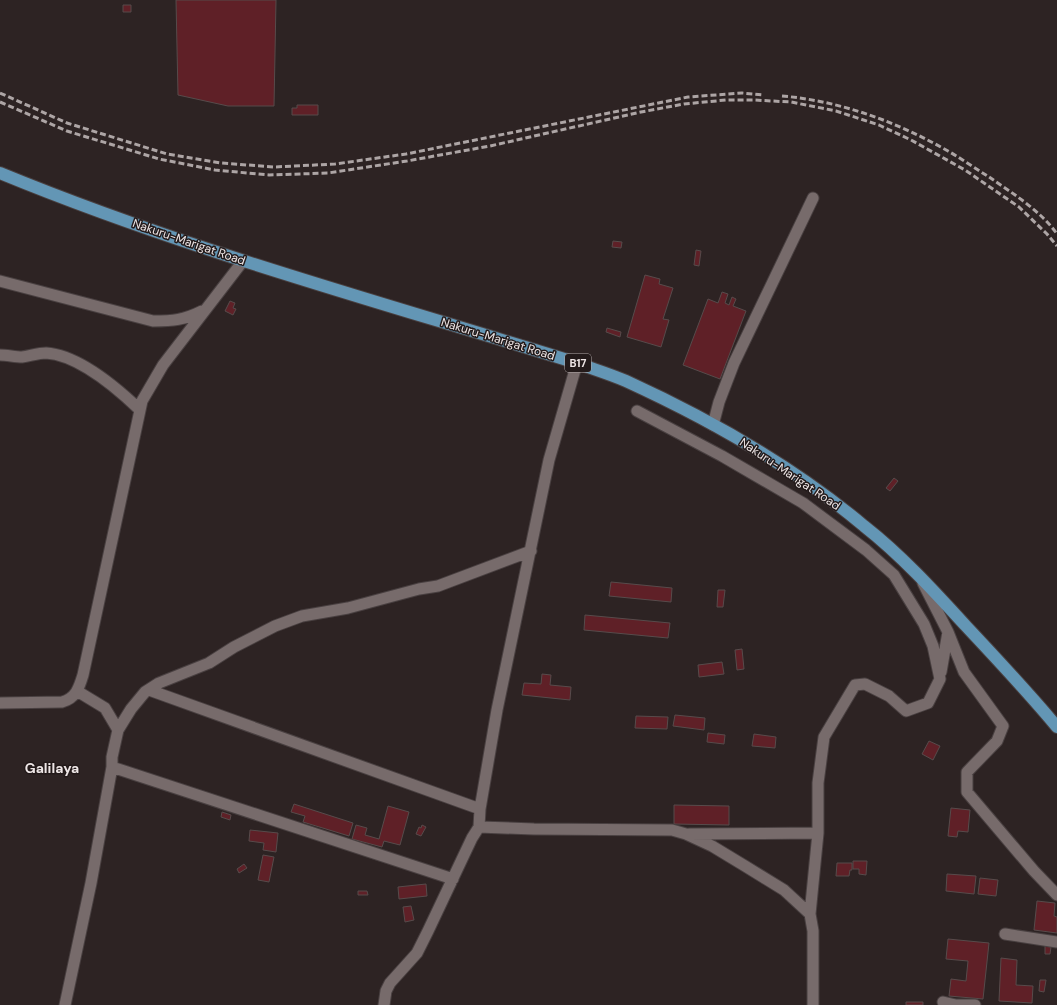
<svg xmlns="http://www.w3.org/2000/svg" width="1057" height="1005" viewBox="0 0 1057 1005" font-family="'DM Sans',sans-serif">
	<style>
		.building { fill: #5f2027; stroke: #574b4b }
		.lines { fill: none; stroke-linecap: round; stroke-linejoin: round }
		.street-casing { stroke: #494041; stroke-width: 13 }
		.primary-casing { stroke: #494041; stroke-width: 14 }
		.street { stroke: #776b6b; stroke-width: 11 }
		.primary { stroke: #6396b5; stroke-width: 12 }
		.rail { stroke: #ada5a5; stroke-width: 3; stroke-dasharray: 6 3; stroke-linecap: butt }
		.labels { text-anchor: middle; stroke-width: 3; stroke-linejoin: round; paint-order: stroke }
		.shield { fill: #231a1a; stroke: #b1a9a9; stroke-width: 1 }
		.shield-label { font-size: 11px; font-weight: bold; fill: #eee6e6 }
		.street-label { font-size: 12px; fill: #eee6e6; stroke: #231a1a }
		.quarter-label { font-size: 14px; font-weight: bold; fill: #eee6e6; stroke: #231a1a }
	</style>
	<rect width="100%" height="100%" fill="#2d2323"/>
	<path class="building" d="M 176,0 L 276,0 L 274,106 L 228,106 L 178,95 Z
		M 123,5 L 131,5 L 131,12 L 123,12 Z
		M 297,105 L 318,105 L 318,115 L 292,115 L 292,108 L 297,108 Z
		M 613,241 L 622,242 L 621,248 L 612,247 Z
		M 696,250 L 701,251 L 699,266 L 694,265 Z
		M 645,275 L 660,279 L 659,284 L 673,288 L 663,319 L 669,320 L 661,347 L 627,337 Z
		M 722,292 L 728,294 L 725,303 L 729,305 L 732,297 L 736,299 L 733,306 L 746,311 L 720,379 L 683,365 L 708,299 L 718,303 Z
		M 230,301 L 235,303 L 233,308 L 236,309 L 233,315 L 225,311 Z
		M 607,328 L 621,332 L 620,337 L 606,332 Z
		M 894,478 L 898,481 L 890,491 L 886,488 Z
		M 611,582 L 672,588 L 671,602 L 609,596 Z
		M 718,590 L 725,590 L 723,607 L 717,607 Z
		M 585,615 L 670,623 L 668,638 L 584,630 Z
		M 742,649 L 744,669 L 737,670 L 735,650 Z
		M 722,662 L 724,674 L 699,677 L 698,665 Z
		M 542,674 L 551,675 L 550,685 L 571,687 L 570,700 L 522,695 L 524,683 L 541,684 Z
		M 675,715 L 705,718 L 704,730 L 673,726 Z
		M 636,716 L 668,717 L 667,729 L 635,728 Z
		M 708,733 L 725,735 L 724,744 L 707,742 Z
		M 754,734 L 776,737 L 775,748 L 752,746 Z
		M 929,741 L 940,746 L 933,760 L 922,754 Z
		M 294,804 L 353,823 L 349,836 L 303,822 L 305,816 L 291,812 Z
		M 674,805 L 729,806 L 729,825 L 674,824 Z
		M 388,806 L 409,812 L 400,845 L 384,841 L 382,847 L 352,839 L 356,825 L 367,828 L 365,835 L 379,839 Z
		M 951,808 L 970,810 L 968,832 L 958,831 L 957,837 L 948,836 Z
		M 222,812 L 231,815 L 230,820 L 221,817 Z
		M 422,825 L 426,827 L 421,836 L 416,834 L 419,827 L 421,828 Z
		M 250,830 L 278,833 L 276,852 L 263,850 L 264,843 L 249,841 Z
		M 263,855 L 274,857 L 269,882 L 258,880 Z
		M 853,861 L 867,861 L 866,875 L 859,874 L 859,869 L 853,869 Z
		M 837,863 L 852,863 L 852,870 L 850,870 L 849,876 L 836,876 Z
		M 244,864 L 247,868 L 239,873 L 237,869 Z
		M 947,874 L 976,876 L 974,894 L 946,891 Z
		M 980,878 L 998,880 L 996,896 L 978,894 Z
		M 426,884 L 427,896 L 399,899 L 398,887 Z
		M 358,891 L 367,891 L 368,895 L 358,895 Z
		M 1037,901 L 1055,903 L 1054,916 L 1057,917 L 1057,933 L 1034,930 Z
		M 411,906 L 414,920 L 405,922 L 403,907 Z
		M 948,939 L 989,943 L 983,999 L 949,996 L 951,979 L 966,981 L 968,961 L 946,959 Z
		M 1045,946 L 1051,947 L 1050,954 L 1045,954 Z
		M 1001,958 L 1017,960 L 1016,985 L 1033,986 L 1032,1003 L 999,1001 Z
		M 1040,980 L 1046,980 L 1044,992 L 1039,991 Z
		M 906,1002 L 923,1002 L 923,1005 L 906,1005 Z"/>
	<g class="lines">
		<g class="street-casing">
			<path id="street" d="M 0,281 L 153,321 C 173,321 184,320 202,311
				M 0,355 C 7,355 15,357 22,357 C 30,356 38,353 46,353 C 79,355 117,388 140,410
				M 637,411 L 722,456 L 803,503 L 866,550 L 894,575 L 924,624 L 933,646 L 940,679 L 928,703 L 906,711 L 889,696 L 865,684 L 855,685 L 824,737 L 818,783 L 818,833 L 810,914
				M 713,425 L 719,402 L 734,363 L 813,198
				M 923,583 L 948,632 L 964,672 L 1003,726 L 997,741 L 967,772 L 967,792 L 1034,871 L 1057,895
				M 941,672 L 948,632
				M 149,690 L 480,809
				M 77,691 L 105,708 L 118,730 L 112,757 L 112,767 L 453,879
				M 0,703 L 62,702 C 76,698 79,688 83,675 L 142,401 L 163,365 L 243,261
				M 118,730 L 131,709 L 145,692 L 159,683 L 209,663 L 234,647 L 275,626 L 302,616 L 348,608 L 419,589 L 438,586 L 531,551
				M 479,827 L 534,829 L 672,830 L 686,834 L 712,846 L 745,866 L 784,890 L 810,914 L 813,931 L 813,1005
				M 689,834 L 818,833
				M 1005,934 L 1057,942
				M 943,1002 L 956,1005 L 975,1005
				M 65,1005 L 91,883 L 112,767
				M 384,1005 L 386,991 L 390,983 L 417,953 L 428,931 L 472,838 L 479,827 L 480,809 L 497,710 L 549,460 L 577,363"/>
		</g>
		<g class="primary-casing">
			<path id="primary" d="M 0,173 C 187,250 384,303 577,363 C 593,369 610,374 626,381 C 709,419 794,467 864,526 C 901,555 933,590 965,625 C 996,658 1028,692 1057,727"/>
		</g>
		<use href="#street" class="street"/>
		<use href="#primary" class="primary"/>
		<path class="rail" d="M 0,93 L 67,123 L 167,154 L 221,163 L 274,167 L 335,164 L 406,154 L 688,97 L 742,93 L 764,95
			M 782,96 C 841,101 897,122 948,151 C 962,159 976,169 989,177 C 1011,192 1042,212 1057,234
			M 0,102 L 67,131 L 159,159 L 215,170 L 269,175 L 328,173 L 407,161 L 490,146 L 641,112 L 684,104 L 726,100 L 754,100 L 791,102 L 836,111 L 879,125 L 911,140 L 965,170 L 1019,207 L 1047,234 L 1057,246"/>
	</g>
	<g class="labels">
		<rect class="shield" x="565" y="354" width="26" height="18" rx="3"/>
		<g class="shield-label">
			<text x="578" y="367">B17</text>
		</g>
		<g class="street-label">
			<text transform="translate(189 242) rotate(19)" y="4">Nakuru-Marigat Road</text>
			<text transform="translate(498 339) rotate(17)" y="4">Nakuru-Marigat Road</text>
			<text transform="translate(790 474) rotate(34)" y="4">Nakuru-Marigat Road</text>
		</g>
		<g class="quarter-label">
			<text x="52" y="773">Galilaya</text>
		</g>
	</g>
</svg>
